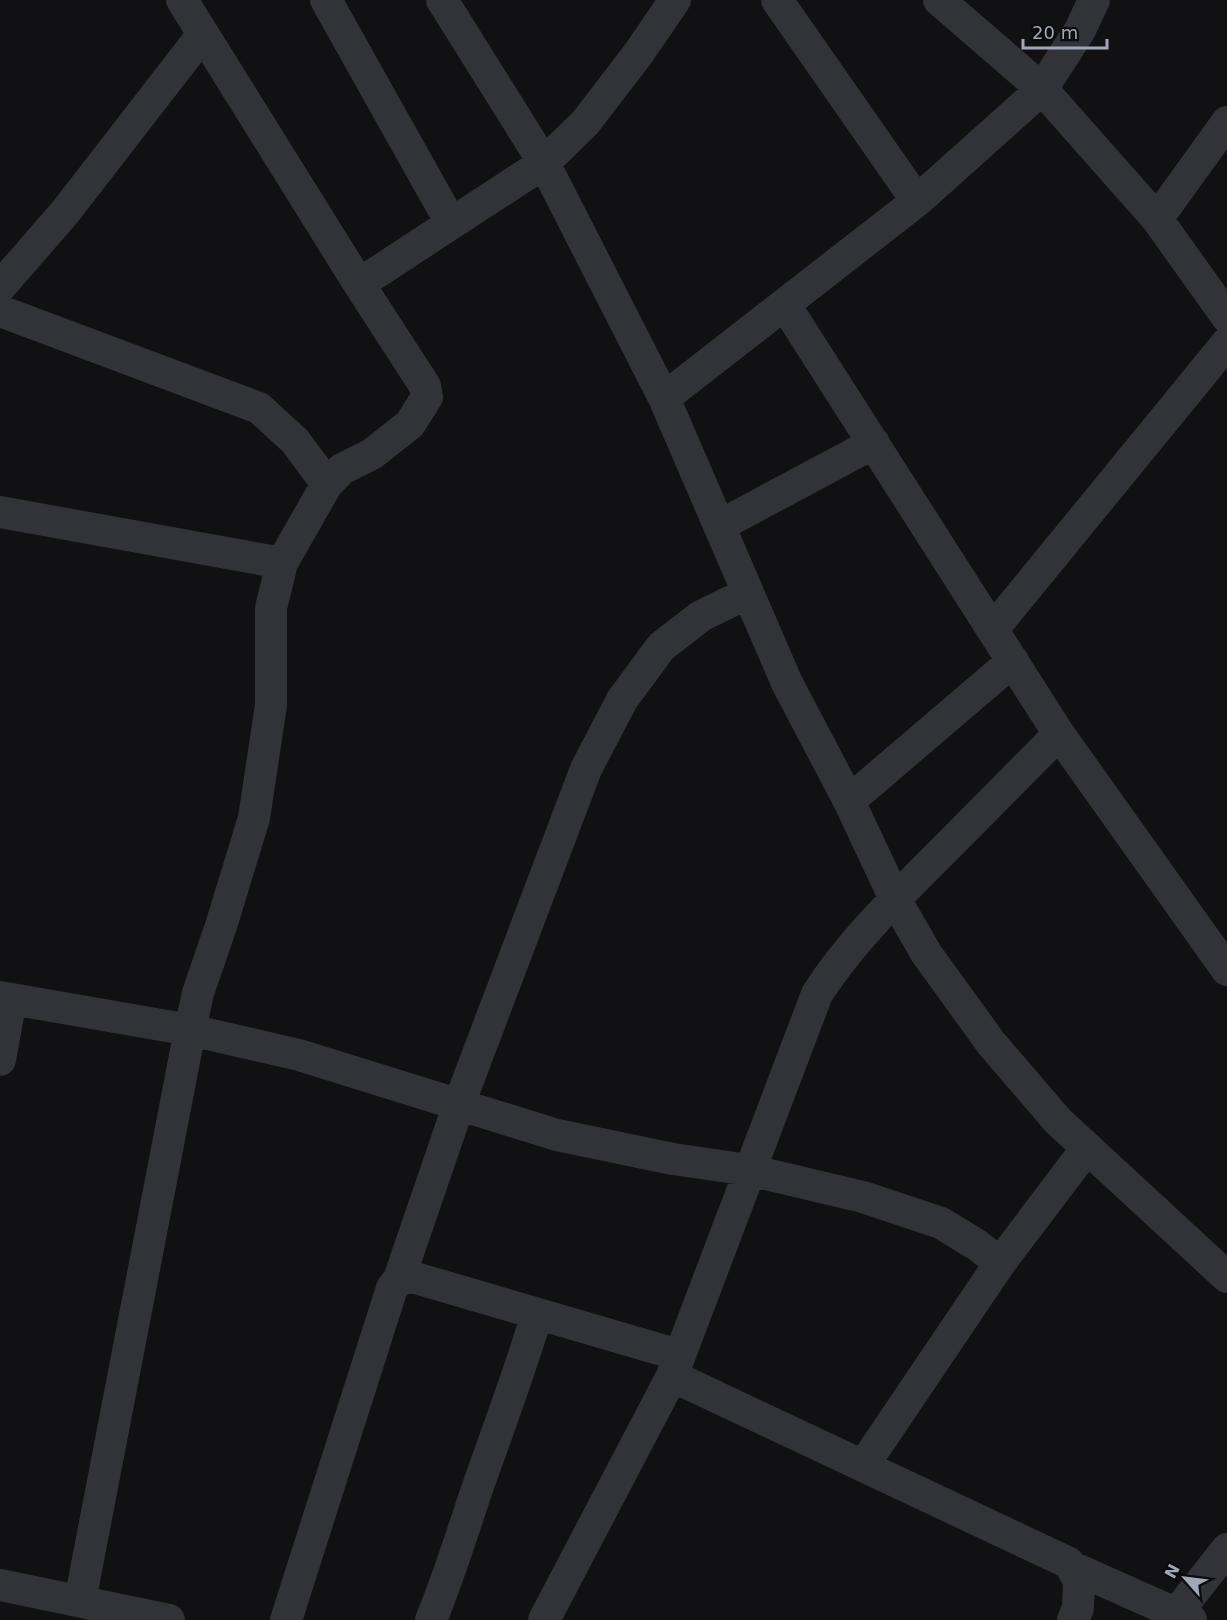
<svg xmlns="http://www.w3.org/2000/svg" width="1227" height="1620" viewBox="0 0 1227 1620" font-family="'DejaVu Sans',sans-serif">
	<style>
		.lines { fill: none; stroke-linecap: round; stroke-linejoin: round }
		.minor { stroke: #323338; stroke-width: 32 }
	</style>
	<rect width="100%" height="100%" fill="#111113"/>
	<g class="lines">
		<path class="minor" d="M 326,0 L 451,223
			M 442,0 L 544,163 L 664,398 L 787,683 L 849,801 L 895,899 L 926,953 L 991,1043 L 1058,1121 L 1227,1277
			M 777,0 L 917,201
			M 939,0 L 1042,89 L 1157,219 L 1227,317
			M 1157,219 L 1227,122
			M 359,284 L 544,163 L 585,123 L 638,54 L 675,0
			M 0,287 L 66,211 L 203,34
			M 785,305 L 1059,734 L 1227,970
			M 0,311 L 259,408 L 295,441 L 327,484
			M 664,398 L 917,201 L 1042,89 L 1080,30 L 1094,0
			M 0,512 L 282,563
			M 719,526 L 874,443
			M 993,629 L 1227,343
			M 849,801 L 1013,661
			M 0,997 L 190,1030 L 299,1055 L 557,1135 L 673,1159 L 749,1170 L 863,1197 L 941,1223 L 977,1245 L 1000,1263
			M 0,1060 L 11,999
			M 399,1279 L 412,1277 L 679,1355
			M 672,1376 L 1069,1563 L 1079,1581 L 1078,1608 L 1073,1620
			M 863,1466 L 1000,1263 L 1087,1148
			M 1072,1567 L 1191,1620
			M 0,1585 L 169,1620
			M 80,1601 L 190,1030 L 198,993 L 221,926 L 254,818 L 271,705 L 271,608 L 282,563 L 327,484 L 342,469 L 372,454 L 410,424 L 427,397 L 425,386 L 359,284 L 182,0
			M 1176,1614 L 1227,1549
			M 286,1620 L 392,1288 L 399,1279 L 459,1104 L 586,769 L 622,700 L 661,647 L 701,616 L 748,593
			M 431,1620 C 448,1579 461,1537 475,1495 C 496,1434 519,1375 537,1314
			M 544,1620 L 672,1376 L 817,994 C 849,944 892,902 934,860 C 976,818 1017,776 1059,734"/>
	</g>
	<g transform="translate(1185 1578) rotate(298)" stroke="#0c0c0e" stroke-width="4.5" paint-order="stroke">
	<path d="M0-4.5L10 22L0 15L-10 22Z" fill="#a1a8b5"/>
	<text y="-9" font-size="16" font-weight="bold" text-anchor="middle" fill="#a1a8b5">N</text>
	</g>
	<path d="M1023 39v9h84v-9" fill="none" stroke="#a1a8b5" stroke-width="3"/>
	<text x="1032" y="39" font-size="18" fill="#a1a8b5" stroke="#0c0c0e" stroke-width="4.5" paint-order="stroke">20 m</text>
</svg>
